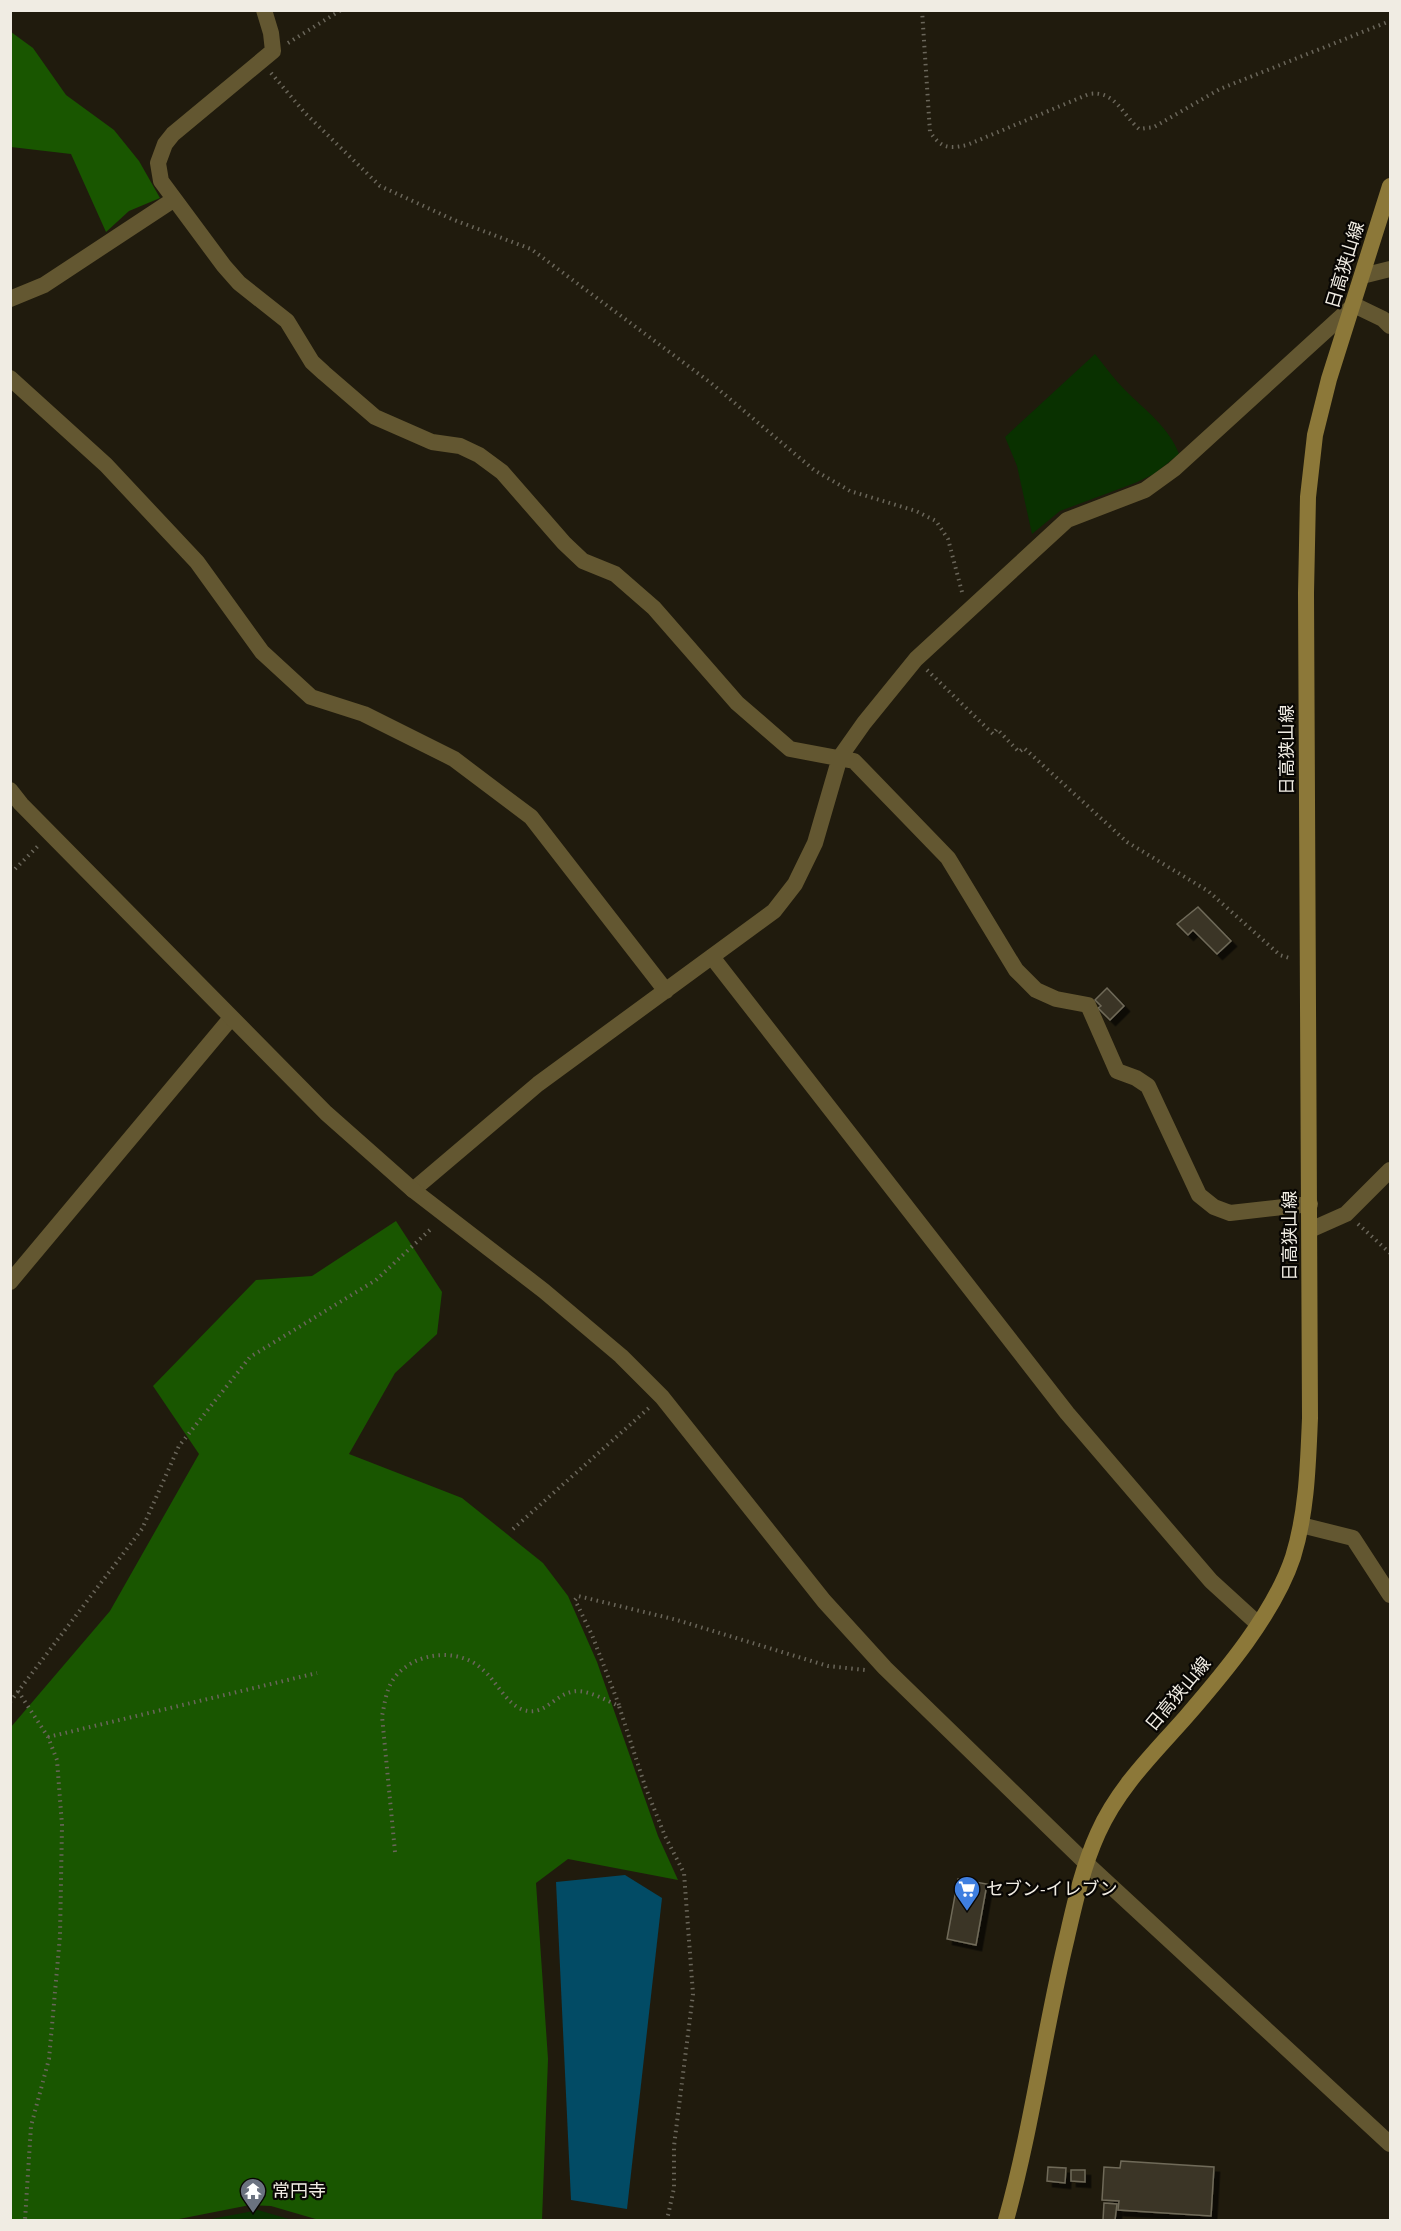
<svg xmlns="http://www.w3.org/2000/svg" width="1401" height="2231" viewBox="0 0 1401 2231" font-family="'Source Serif 4','Noto Sans JP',serif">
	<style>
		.green { fill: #093100 }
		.forest { fill: #195600 }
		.water { fill: #024b65 }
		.building { fill: #3b3627; stroke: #6f6a59; stroke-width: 1.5; filter: url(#shadow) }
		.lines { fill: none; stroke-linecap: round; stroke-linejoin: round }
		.path { stroke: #6a665a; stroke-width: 4; stroke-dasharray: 1.5 4.5; stroke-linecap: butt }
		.minor { stroke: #635731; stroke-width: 16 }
		.tertiary { stroke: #635731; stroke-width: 16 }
		.secondary { stroke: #8c7839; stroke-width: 16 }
		.labels { text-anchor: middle; stroke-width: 4.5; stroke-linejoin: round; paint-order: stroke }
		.street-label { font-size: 18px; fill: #f0ece3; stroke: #080603 }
		.poi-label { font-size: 18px; fill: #f0ece3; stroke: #080603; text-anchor: start }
	</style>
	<defs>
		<filter id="shadow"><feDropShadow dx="5.5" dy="5.5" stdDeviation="0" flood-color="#0009"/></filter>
	</defs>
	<rect width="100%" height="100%" fill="#201b0d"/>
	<path class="green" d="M 1095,354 C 1105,366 1114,379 1125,390 C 1145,410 1169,427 1179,454 L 1154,474 L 1135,483 L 1060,511 L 1032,534 L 1017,466 L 1005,437 Z
		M 258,2210 L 292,2220 L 206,2220 Z"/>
	<path class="forest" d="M 11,32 L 33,48 L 66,95 L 114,130 L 139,161 L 160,198 L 129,211 L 106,232 L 71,154 L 11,147 Z
		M 396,1221 L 442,1292 L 437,1334 L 395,1373 L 349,1454 L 462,1498 L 543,1563 L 568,1596 L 597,1662 L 658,1836 L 678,1880 L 568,1859 L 536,1883 L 548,2059 L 542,2220 L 319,2220 L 271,2206 L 250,2205 L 174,2220 L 11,2220 L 11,1727 L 110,1611 L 199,1454 L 153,1386 L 256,1280 L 312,1276 Z"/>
	<path class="water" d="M 625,1875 L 662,1898 L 627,2209 L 571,2200 L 556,1882 Z"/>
	<path class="building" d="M 1198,907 L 1231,941 L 1217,954 L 1193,930 L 1188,935 L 1177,924 Z
		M 1107,988 L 1124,1006 L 1110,1020 L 1098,1008 L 1101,1006 L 1095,1000 Z
		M 958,1879 L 987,1884 L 976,1945 L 947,1939 Z
		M 1121,2161 L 1214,2167 L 1211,2216 L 1118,2210 L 1119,2201 L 1102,2200 L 1104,2167 L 1120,2168 Z
		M 1048,2167 L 1066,2168 L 1065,2183 L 1047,2181 Z
		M 1071,2170 L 1085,2170 L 1085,2182 L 1071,2181 Z
		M 1104,2203 L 1117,2204 L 1115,2220 L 1103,2220 Z"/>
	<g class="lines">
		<path class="path" d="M 922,10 L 930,132 C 941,148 948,149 967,145 L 1089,94 C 1115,90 1122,114 1139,129 L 1154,127 L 1220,89 L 1390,21
			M 288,43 L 341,10
			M 271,73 L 305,113 L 380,186 L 454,220 L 531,249 L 711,383 L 814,470 L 850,491 L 916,511 L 936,521 L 948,539 L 962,592
			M 927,670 L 993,734 L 997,729 L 1019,752 L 1024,748 L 1127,842 L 1208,891 L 1280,955 L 1292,959
			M 10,866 L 15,869 L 39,845
			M 1358,1224 L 1390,1253
			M 513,1529 L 650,1407
			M 18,1691 L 48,1737 L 57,1760 L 62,1825 L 60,1936 L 49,2059 L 31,2126 L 25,2220
			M 10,1702 L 142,1529 L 179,1446 L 250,1357 L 376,1280 L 433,1227
			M 619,1705 L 592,1635 L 575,1600 L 578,1596 L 677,1620 L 828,1666 L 865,1670
			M 48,1737 L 317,1673
			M 395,1852 L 382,1716 C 385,1703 386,1688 395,1677 C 415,1652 458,1647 482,1669 C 496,1680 504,1701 521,1709 C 543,1718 552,1697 571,1692 C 586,1688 605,1700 619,1706 L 645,1786 L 665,1836 L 684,1873 L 693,1994 L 674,2146 L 674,2188 L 667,2220"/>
		<path class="minor" d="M 264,10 L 271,33 L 273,51 L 173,134 L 165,144 L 158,163 L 161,181 L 224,266 L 239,283 L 287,321 L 312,362 L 324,373 L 375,417 L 432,442 L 460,446 L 479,455 L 502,472 L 564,543 L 583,561 L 615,574 L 654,608 L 737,703 L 790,749 L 854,761 L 948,858 L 1016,970 L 1036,990 L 1056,999 L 1088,1005 L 1117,1071 L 1136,1078 L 1148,1086 L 1199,1195 L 1214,1207 L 1230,1213 L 1310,1204
			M 1362,276 L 1390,269
			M 10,299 L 44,285 L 173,200
			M 10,378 L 106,465 L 197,562 L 262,652 L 311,697 L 364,714 L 454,759 L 531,817 L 666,991
			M 712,957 L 1067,1413 L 1211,1581 L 1257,1623
			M 413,1190 L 538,1084 L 774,911 L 795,884 L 815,843 L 840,757 L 864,723 L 916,659 L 1067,520 L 1145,490 L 1174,469 L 1354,305 L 1383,319 L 1390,326
			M 1310,1230 L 1346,1214 L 1390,1170
			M 10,1282 L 231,1018
			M 1301,1525 L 1353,1538 L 1390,1595"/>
		<path class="tertiary" d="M 10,790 L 21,804 L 326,1113 L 413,1190 L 544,1291 L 621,1356 L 662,1397 L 824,1601 L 885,1668 L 1087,1864 L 1390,2144"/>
		<path class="secondary" d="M 1006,2220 C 1032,2128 1044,2031 1067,1937 C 1075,1902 1083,1866 1098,1833 C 1118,1788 1153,1754 1185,1718 C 1224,1673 1274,1614 1293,1557 C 1307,1512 1308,1464 1310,1418 L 1306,593 L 1308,497 L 1315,435 L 1329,379 L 1390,186"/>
	</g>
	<defs>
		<g id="supermarket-pin" transform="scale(1.35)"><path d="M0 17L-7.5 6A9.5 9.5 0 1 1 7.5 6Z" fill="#3f7fe0" stroke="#080603"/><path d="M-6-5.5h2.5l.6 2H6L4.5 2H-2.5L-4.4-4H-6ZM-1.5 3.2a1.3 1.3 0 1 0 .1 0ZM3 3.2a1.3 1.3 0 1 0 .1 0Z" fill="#fff"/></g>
		<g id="temple-pin" transform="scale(1.35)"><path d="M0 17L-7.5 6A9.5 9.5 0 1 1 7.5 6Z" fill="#6b7280" stroke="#080603"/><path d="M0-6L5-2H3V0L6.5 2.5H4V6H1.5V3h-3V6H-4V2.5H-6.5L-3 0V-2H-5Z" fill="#fff"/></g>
	</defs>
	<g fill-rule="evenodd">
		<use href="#supermarket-pin" x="967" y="1889"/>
		<use href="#temple-pin" x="253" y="2191"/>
	</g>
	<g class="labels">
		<g class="street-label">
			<text transform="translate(1345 265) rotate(-73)" y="6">日高狭山線</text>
			<text transform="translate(1287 750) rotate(-90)" y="6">日高狭山線</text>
			<text transform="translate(1290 1236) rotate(-90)" y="6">日高狭山線</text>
			<text transform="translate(1178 1694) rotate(-50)" y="6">日高狭山線</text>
		</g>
		<g class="poi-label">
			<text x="986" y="1895">セブン-イレブン</text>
			<text x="272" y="2197">常円寺</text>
		</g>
	</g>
	<rect width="1401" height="2231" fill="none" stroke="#f0ece3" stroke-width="24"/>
</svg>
